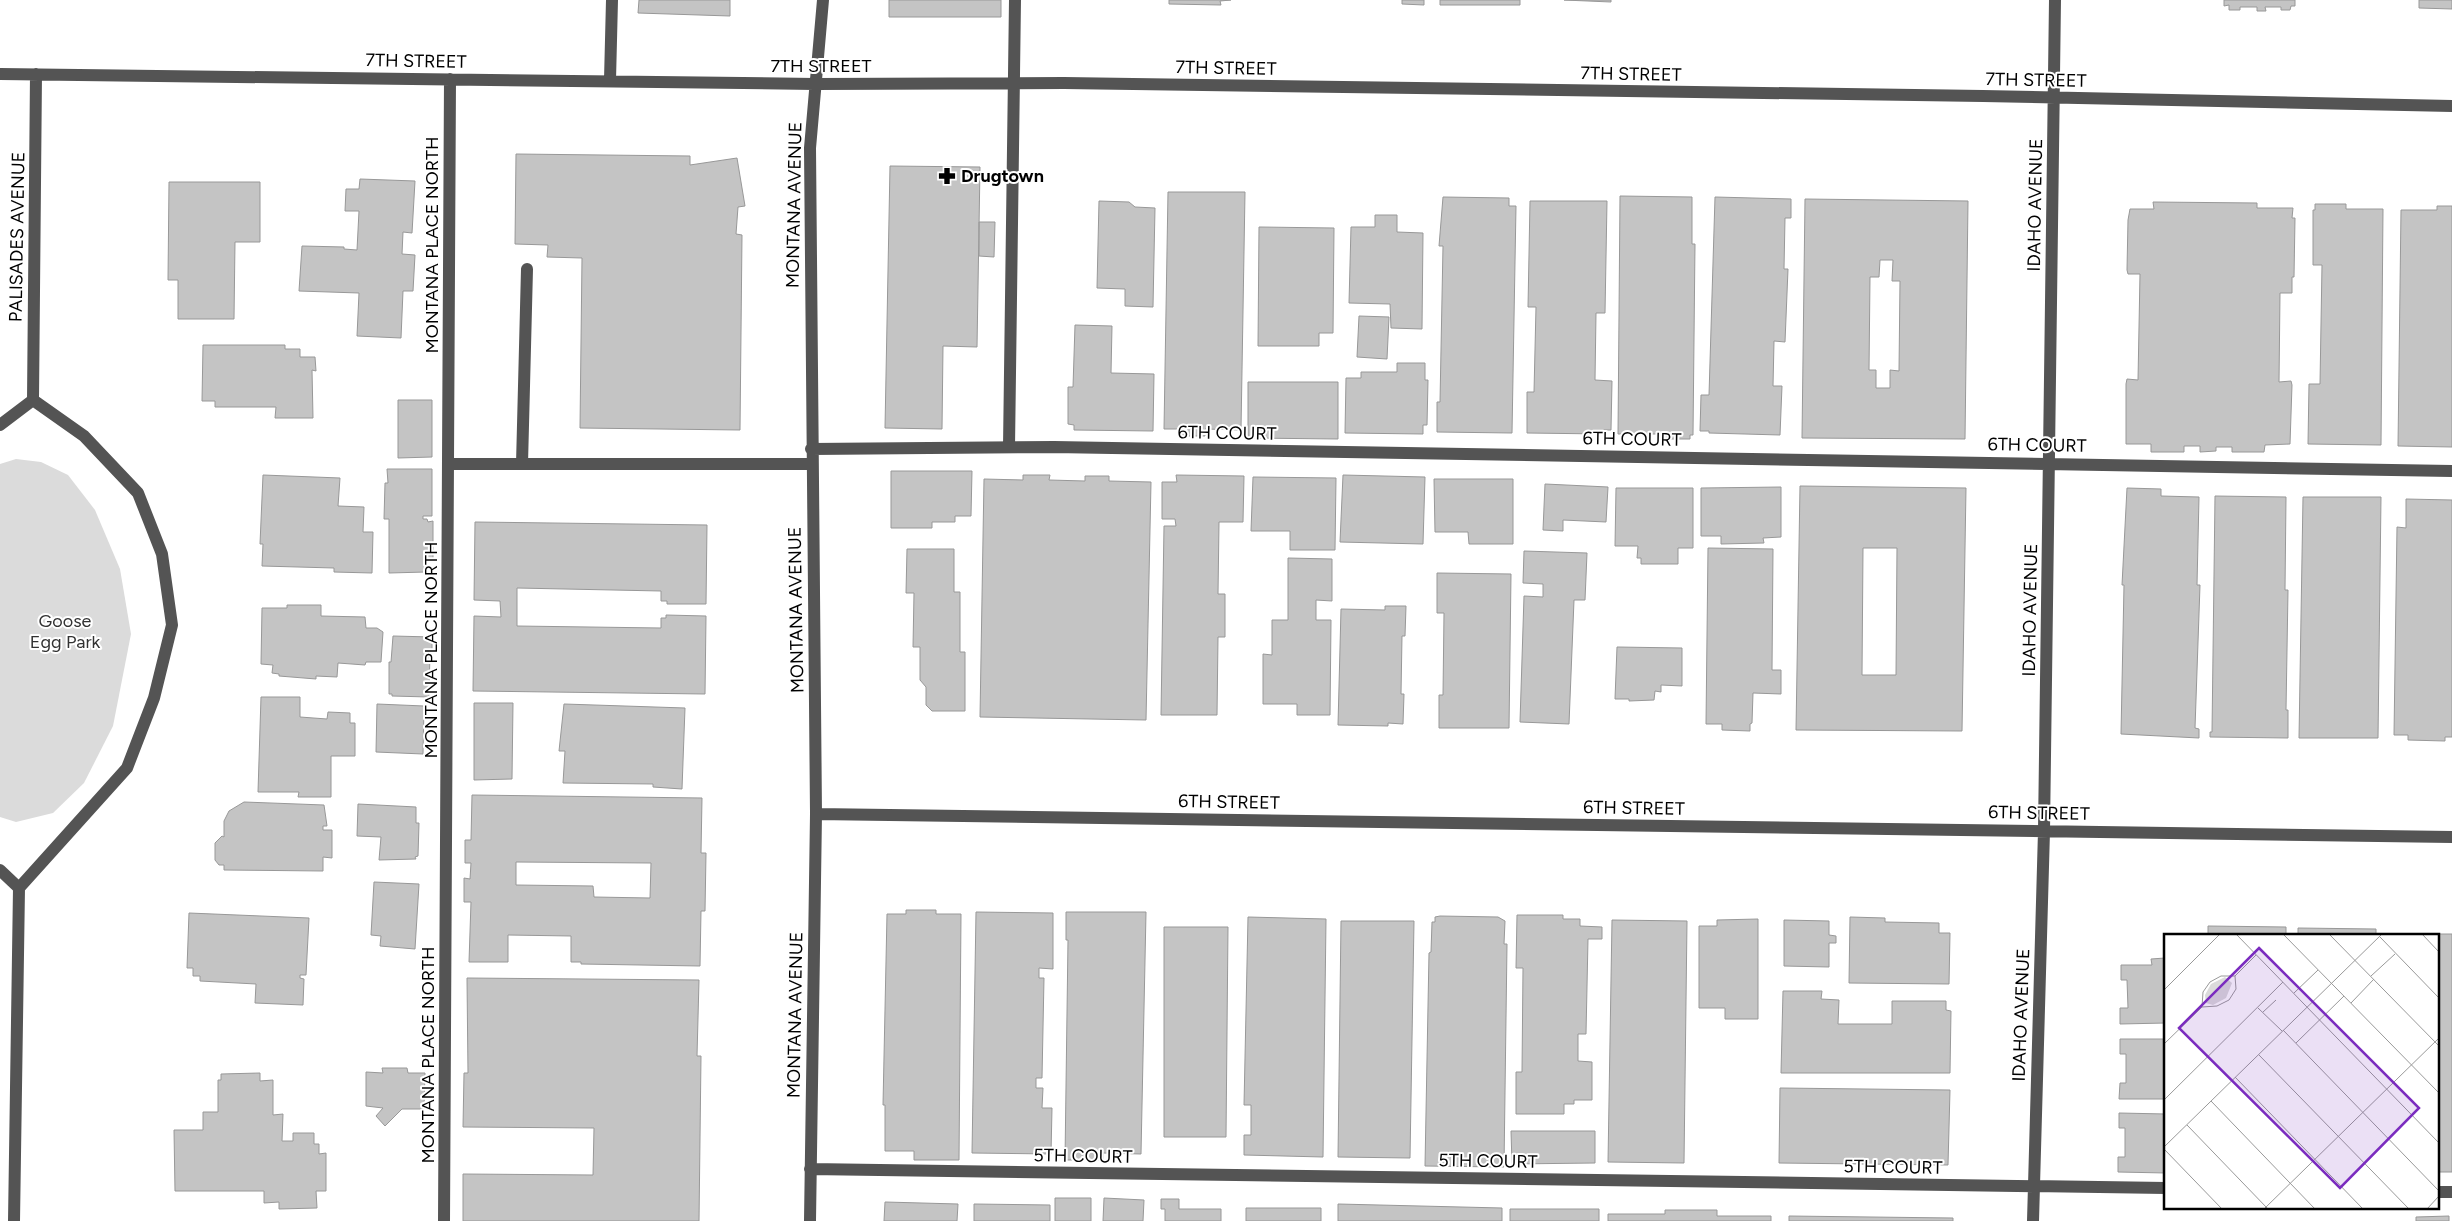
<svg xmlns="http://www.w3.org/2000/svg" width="2452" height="1221" viewBox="0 0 2452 1221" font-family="Figtree,sans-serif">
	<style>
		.green { fill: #dbdbdb }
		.building { fill: #c4c4c4; stroke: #989898; fill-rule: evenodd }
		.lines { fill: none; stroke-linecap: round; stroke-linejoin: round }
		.minor { stroke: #545454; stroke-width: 12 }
		.labels { text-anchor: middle; stroke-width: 4; stroke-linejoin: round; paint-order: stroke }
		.street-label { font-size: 18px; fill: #000; stroke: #fff }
		.poi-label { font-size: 18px; font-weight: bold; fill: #000; stroke: #fff; text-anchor: start }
		.park-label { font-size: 18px; fill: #323232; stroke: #fff }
		.inset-road { fill: none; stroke: #999; stroke-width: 1 }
		.view { fill: #7b2cbf; fill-opacity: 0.15; stroke: #7b2cbf; stroke-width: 2.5 }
		.inset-edge { fill: none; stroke: #000; stroke-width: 2.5 }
	</style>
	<rect width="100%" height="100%" fill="#fff"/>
	<path class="green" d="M 16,459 L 41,462 L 68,475 L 95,510 L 120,569 L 131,634 L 113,726 L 84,783 L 53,813 L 16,822 L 0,817 L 0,464 Z"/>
	<path class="building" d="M 639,0 L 730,0 L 730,16 L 638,13 Z
		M 889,0 L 1001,0 L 1001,17 L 889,17 Z
		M 1169,0 L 1231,0 L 1220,1 L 1221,5 L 1169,4 Z
		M 1402,0 L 1424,0 L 1424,5 L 1402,4 Z
		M 1440,0 L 1520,0 L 1520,5 L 1440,5 Z
		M 1564,0 L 1611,0 L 1611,2 Z
		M 2224,0 L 2295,0 L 2295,6 L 2291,6 L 2290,10 L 2281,10 L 2281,7 L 2265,7 L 2266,11 L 2257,11 L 2257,7 L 2240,7 L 2240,10 L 2229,10 L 2229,5 L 2224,6 Z
		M 2419,0 L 2452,0 L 2452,9 L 2419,8 Z
		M 516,154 L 690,156 L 690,165 L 737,158 L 745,206 L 738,207 L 736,234 L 742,235 L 740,430 L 580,428 L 582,258 L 547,257 L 548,245 L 515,244 Z
		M 890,166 L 980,167 L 977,347 L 943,346 L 942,429 L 885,428 Z
		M 360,179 L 415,181 L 412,233 L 403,232 L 402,254 L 415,255 L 413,291 L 403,291 L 401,338 L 357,336 L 359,293 L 299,291 L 302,246 L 344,247 L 344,249 L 357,250 L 359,211 L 345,211 L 346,189 L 359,189 Z
		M 169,182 L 260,182 L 260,242 L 235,242 L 234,319 L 178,319 L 178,280 L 168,280 Z
		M 1168,192 L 1245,192 L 1241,430 L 1205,429 L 1205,436 L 1183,436 L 1183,429 L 1164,429 Z
		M 1620,196 L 1692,197 L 1692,244 L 1695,244 L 1693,435 L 1690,435 L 1690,439 L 1664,439 L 1664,434 L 1618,434 Z
		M 1443,197 L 1509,198 L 1509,206 L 1516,206 L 1512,433 L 1437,432 L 1437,402 L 1440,402 L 1443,246 L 1439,246 Z
		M 1715,197 L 1791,199 L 1791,218 L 1785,218 L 1784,269 L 1788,269 L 1785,342 L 1774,341 L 1773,386 L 1782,386 L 1780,435 L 1709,433 L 1709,431 L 1700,431 L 1701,395 L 1709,395 Z
		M 1805,199 L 1968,201 L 1965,439 L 1802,438 ZM 1880,260 L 1893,260 L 1892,281 L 1900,281 L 1899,371 L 1890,370 L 1890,388 L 1876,388 L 1876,370 L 1869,370 L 1870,277 L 1879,277 Z
		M 1099,201 L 1129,202 L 1135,207 L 1155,208 L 1153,307 L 1125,306 L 1125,289 L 1097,288 Z
		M 1530,201 L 1607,201 L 1605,313 L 1596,313 L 1595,380 L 1612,381 L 1611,430 L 1604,430 L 1604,434 L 1527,433 L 1527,392 L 1534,392 L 1536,307 L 1528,307 Z
		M 2153,202 L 2257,203 L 2257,208 L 2293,208 L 2292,218 L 2295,218 L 2294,277 L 2292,277 L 2292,293 L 2280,293 L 2279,382 L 2291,381 L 2292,385 L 2290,444 L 2265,445 L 2264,452 L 2232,452 L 2232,447 L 2216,447 L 2216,451 L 2200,452 L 2200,446 L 2184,446 L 2184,452 L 2151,452 L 2151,444 L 2126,444 L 2126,384 L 2127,379 L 2138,380 L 2140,274 L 2128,274 L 2127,270 L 2128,220 L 2130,209 L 2154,209 Z
		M 2315,204 L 2346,204 L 2346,209 L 2383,209 L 2381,445 L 2308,444 L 2309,384 L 2320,384 L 2322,265 L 2313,265 L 2313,210 L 2315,210 Z
		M 2437,206 L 2452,206 L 2452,447 L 2398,446 L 2401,210 L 2437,210 Z
		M 1375,215 L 1397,215 L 1397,232 L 1423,233 L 1422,329 L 1391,328 L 1390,304 L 1349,303 L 1351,227 L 1375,227 Z
		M 979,222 L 995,222 L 994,257 L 979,256 Z
		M 1259,227 L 1334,228 L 1333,333 L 1319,333 L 1319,346 L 1258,346 Z
		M 1359,316 L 1389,317 L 1387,359 L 1357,357 Z
		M 1075,325 L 1112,326 L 1111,373 L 1154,374 L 1153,431 L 1074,430 L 1074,425 L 1068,424 L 1068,387 L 1073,387 Z
		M 203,345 L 285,345 L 285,349 L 300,349 L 300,357 L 315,357 L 316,371 L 312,370 L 313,418 L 275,418 L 276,407 L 215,407 L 215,401 L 202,401 Z
		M 1397,363 L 1425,363 L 1425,380 L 1428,380 L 1427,425 L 1423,425 L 1423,434 L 1345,433 L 1346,378 L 1361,378 L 1361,372 L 1397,372 Z
		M 1248,382 L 1338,382 L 1338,439 L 1248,438 Z
		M 398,400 L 432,400 L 432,457 L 398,458 Z
		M 387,469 L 432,469 L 432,516 L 423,516 L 423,519 L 427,519 L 428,522 L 433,521 L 433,559 L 426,559 L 426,572 L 389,573 L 389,519 L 384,519 L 385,483 L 388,483 Z
		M 891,471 L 972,471 L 971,516 L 955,516 L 955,522 L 932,522 L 932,528 L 891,528 Z
		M 263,475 L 340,478 L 338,506 L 364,507 L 363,532 L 373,532 L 372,573 L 334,572 L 334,568 L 262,566 L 263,544 L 260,544 Z
		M 1023,475 L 1050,475 L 1049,480 L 1085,481 L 1085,476 L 1109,476 L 1109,481 L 1151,482 L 1146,720 L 980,717 L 984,479 L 1023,480 Z
		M 1176,475 L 1244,476 L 1243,522 L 1219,522 L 1218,594 L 1225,594 L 1225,637 L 1218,637 L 1217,715 L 1161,715 L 1164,526 L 1176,526 L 1175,519 L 1162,519 L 1162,482 L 1177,482 Z
		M 1343,475 L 1425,477 L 1423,544 L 1340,542 Z
		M 1253,477 L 1336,478 L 1335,550 L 1290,550 L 1290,531 L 1251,531 Z
		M 1434,479 L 1513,479 L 1513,544 L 1469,544 L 1468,532 L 1435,532 Z
		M 1545,484 L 1608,487 L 1606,522 L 1563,520 L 1563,531 L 1543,530 Z
		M 1800,486 L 1966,488 L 1962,731 L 1796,730 ZM 1863,548 L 1897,548 L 1896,675 L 1862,675 Z
		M 1781,487 L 1781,537 L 1763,538 L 1764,543 L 1721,544 L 1721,536 L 1701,536 L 1701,488 Z
		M 1616,488 L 1693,488 L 1693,548 L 1678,548 L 1678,564 L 1641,564 L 1641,558 L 1637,558 L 1638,546 L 1615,546 Z
		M 2127,488 L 2161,489 L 2161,496 L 2199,497 L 2197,585 L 2200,585 L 2195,728 L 2199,729 L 2199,738 L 2121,734 L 2124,585 L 2122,585 Z
		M 2215,496 L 2286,497 L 2285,590 L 2288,590 L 2286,710 L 2288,710 L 2288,738 L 2210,737 L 2210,732 L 2212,732 Z
		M 2303,497 L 2381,497 L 2378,738 L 2299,738 Z
		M 2406,499 L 2452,500 L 2452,737 L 2445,737 L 2445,741 L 2408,740 L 2408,735 L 2394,735 L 2397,527 L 2406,528 Z
		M 475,522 L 707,525 L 706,604 L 667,604 L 667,601 L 661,601 L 661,591 L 517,588 L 517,626 L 661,628 L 661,618 L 666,618 L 666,615 L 706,616 L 705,694 L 473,691 L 474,616 L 501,617 L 500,601 L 474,600 Z
		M 1708,548 L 1773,549 L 1772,670 L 1781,670 L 1781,694 L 1753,693 L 1752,723 L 1750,724 L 1750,731 L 1722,730 L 1722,724 L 1706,724 Z
		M 907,549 L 954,549 L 954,592 L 960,592 L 960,652 L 965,652 L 965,711 L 932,711 L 926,705 L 926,687 L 920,680 L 920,647 L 913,647 L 914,593 L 906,593 Z
		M 1524,551 L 1587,553 L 1585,600 L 1574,600 L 1569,724 L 1520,722 L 1524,596 L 1543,597 L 1543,584 L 1523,583 Z
		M 1288,558 L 1332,559 L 1332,601 L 1316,600 L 1316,620 L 1331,620 L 1330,715 L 1297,715 L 1297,704 L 1263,704 L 1263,654 L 1272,655 L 1272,620 L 1288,620 Z
		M 1437,573 L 1511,574 L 1509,728 L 1439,728 L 1439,695 L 1443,695 L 1444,613 L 1437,613 Z
		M 287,605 L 321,605 L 321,616 L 365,617 L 366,628 L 377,628 L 383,632 L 381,662 L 366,662 L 365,665 L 338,663 L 337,677 L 316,676 L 316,679 L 279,676 L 279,674 L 272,673 L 273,665 L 261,664 L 262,608 L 287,608 Z
		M 1385,606 L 1406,606 L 1405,636 L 1402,636 L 1401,694 L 1404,694 L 1403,724 L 1388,723 L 1388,726 L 1338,725 L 1341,609 L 1385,610 Z
		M 393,636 L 432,637 L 432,651 L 430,650 L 429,697 L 392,696 L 392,694 L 389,694 L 389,662 L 391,662 Z
		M 1617,647 L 1682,648 L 1682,686 L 1661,685 L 1661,692 L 1655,691 L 1654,700 L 1629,701 L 1629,699 L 1615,699 Z
		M 261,697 L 300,697 L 300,717 L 327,719 L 328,712 L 350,713 L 350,723 L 355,723 L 355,756 L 331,756 L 331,797 L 298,797 L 299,792 L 258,792 Z
		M 474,703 L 513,703 L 512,779 L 474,780 Z
		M 377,704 L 424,706 L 423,754 L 376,752 Z
		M 564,704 L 685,708 L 682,789 L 653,787 L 653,784 L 563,783 L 565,751 L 559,751 Z
		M 472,795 L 702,798 L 701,853 L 706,853 L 705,911 L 701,911 L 700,966 L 581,964 L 581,962 L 571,962 L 571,936 L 508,935 L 508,962 L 469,962 L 471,902 L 464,902 L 464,878 L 470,879 L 471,863 L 465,863 L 465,840 L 471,840 ZM 516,862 L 651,863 L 650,898 L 594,897 L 593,886 L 516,885 Z
		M 244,802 L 324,805 L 327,826 L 323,826 L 323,830 L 332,830 L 332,858 L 323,857 L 323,871 L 224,870 L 224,865 L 219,865 L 215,860 L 215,843 L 222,836 L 224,837 L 224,821 L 229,811 Z
		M 358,804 L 416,807 L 416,823 L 419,823 L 418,856 L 415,857 L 416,859 L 379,860 L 381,837 L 357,836 Z
		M 374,882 L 419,884 L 415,949 L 380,946 L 381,936 L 371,935 Z
		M 906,910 L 936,910 L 936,914 L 961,914 L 959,1160 L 914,1160 L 914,1151 L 885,1151 L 885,1105 L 883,1105 L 887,914 L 906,914 Z
		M 976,912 L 1053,913 L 1053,969 L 1039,968 L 1039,978 L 1044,978 L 1042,1078 L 1036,1078 L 1036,1088 L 1043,1088 L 1042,1108 L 1052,1108 L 1051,1154 L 972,1153 Z
		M 1066,912 L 1146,912 L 1141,1154 L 1103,1153 L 1103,1160 L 1065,1160 L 1068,940 L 1066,940 Z
		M 189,913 L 309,918 L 306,975 L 300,975 L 300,978 L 304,979 L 303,1005 L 255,1003 L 256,984 L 200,981 L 200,976 L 193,976 L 193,968 L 187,968 Z
		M 1517,915 L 1563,915 L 1563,919 L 1580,919 L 1580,926 L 1602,927 L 1602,939 L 1588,939 L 1586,1034 L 1578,1034 L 1578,1061 L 1592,1062 L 1592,1100 L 1574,1100 L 1574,1104 L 1564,1104 L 1564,1114 L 1516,1114 L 1516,1072 L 1522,1072 L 1523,968 L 1516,968 Z
		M 1440,916 L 1498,917 L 1505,921 L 1504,944 L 1507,944 L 1504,1167 L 1425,1166 L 1429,953 L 1431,952 L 1432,922 L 1435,922 L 1435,917 Z
		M 1248,917 L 1326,919 L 1323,1157 L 1244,1155 L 1244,1135 L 1251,1135 L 1251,1105 L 1244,1105 Z
		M 1850,917 L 1885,918 L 1885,922 L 1939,923 L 1939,933 L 1950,933 L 1949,984 L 1849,983 Z
		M 1758,919 L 1758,1019 L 1725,1019 L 1725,1008 L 1699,1008 L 1699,926 L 1717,926 L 1717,920 Z
		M 1612,920 L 1687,921 L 1684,1163 L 1608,1162 Z
		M 1784,920 L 1829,921 L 1829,935 L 1836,936 L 1836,943 L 1829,943 L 1829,967 L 1784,966 Z
		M 1341,921 L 1414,921 L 1410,1158 L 1338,1157 Z
		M 2208,926 L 2286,927 L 2286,935 L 2208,935 Z
		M 1164,927 L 1228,927 L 1226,1137 L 1164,1137 Z
		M 2298,928 L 2376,929 L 2376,935 L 2298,935 Z
		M 2394,934 L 2452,934 L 2452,1172 L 2438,1172 L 2438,935 Z
		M 2165,958 L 2166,1023 L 2120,1024 L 2120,1008 L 2128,1008 L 2127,980 L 2121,980 L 2121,965 L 2152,965 L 2151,959 Z
		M 467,978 L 699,980 L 697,1056 L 701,1056 L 699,1221 L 463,1221 L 463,1174 L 593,1175 L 594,1128 L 463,1127 L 464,1073 L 468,1073 Z
		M 1783,991 L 1822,991 L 1821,999 L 1839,1000 L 1838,1024 L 1892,1024 L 1892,1001 L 1946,1001 L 1946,1010 L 1951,1011 L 1950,1073 L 1781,1073 Z
		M 2120,1039 L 2166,1039 L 2166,1099 L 2119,1099 L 2120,1083 L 2126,1083 L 2126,1054 L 2120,1054 Z
		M 382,1068 L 407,1068 L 408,1073 L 425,1073 L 424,1109 L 402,1109 L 385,1126 L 376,1116 L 383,1108 L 366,1106 L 366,1072 L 383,1073 Z
		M 260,1073 L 260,1081 L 273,1080 L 273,1115 L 283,1114 L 282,1141 L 293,1141 L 293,1133 L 314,1133 L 314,1144 L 319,1144 L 319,1154 L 326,1153 L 326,1191 L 316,1191 L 317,1208 L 279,1209 L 279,1202 L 264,1203 L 264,1191 L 175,1191 L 174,1130 L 203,1130 L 203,1112 L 218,1112 L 218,1080 L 221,1080 L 221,1074 Z
		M 1780,1088 L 1950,1090 L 1948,1165 L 1779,1163 Z
		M 2119,1113 L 2166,1114 L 2166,1173 L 2118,1172 L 2118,1157 L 2125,1157 L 2125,1128 L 2119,1128 Z
		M 1511,1131 L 1595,1131 L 1595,1163 L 1512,1164 Z
		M 1055,1198 L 1091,1198 L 1091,1221 L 1055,1221 Z
		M 1104,1198 L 1144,1200 L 1143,1221 L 1103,1221 Z
		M 1161,1199 L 1179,1199 L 1179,1209 L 1221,1209 L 1221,1221 L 1165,1221 L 1165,1209 L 1161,1209 Z
		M 885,1202 L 958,1204 L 957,1221 L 884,1221 Z
		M 974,1204 L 1050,1205 L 1050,1221 L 974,1221 Z
		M 1338,1204 L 1502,1208 L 1502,1221 L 1338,1221 Z
		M 1246,1208 L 1321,1208 L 1321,1221 L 1246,1221 Z
		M 1510,1209 L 1599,1209 L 1599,1221 L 1510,1221 Z
		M 1665,1210 L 1717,1210 L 1717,1216 L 1771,1216 L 1771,1221 L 1608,1221 L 1608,1214 L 1665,1214 Z
		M 1789,1216 L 1953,1218 L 1953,1221 L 1789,1221 Z
		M 2449,1216 L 2449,1221 L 2416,1221 L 2416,1217 Z"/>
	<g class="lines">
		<path class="minor" d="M 0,74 L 815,84 L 1064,83 L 1983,96 L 2452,106
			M 610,80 L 612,0
			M 33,400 L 36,74
			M 0,425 L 33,400
			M 1009,447 L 1015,0
			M 811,449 L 1054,447 L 2452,471
			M 449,464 L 812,464
			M 522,464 L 527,269
			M 816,814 L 2452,837
			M 0,870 L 19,888
			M 810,1169 L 2166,1188
			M 2438,1192 L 2452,1192
			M 14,1221 L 19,888 L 127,768 L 154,698 L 172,625 L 162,554 L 138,493 L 84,436 L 33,400
			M 444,1221 L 450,79
			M 810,1221 L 816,814 L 810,148 L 823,0
			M 2033,1221 L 2044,831 L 2055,0"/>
	</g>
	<defs>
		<g id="pharmacy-bare" transform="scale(1.35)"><path d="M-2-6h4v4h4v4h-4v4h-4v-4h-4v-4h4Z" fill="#000" stroke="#fff" stroke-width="2.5" paint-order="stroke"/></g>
	</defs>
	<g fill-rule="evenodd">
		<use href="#pharmacy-bare" x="947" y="176"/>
	</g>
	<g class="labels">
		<g class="street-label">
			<text transform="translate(416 61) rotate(1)" y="6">7TH STREET</text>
			<text x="821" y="72">7TH STREET</text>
			<text transform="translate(1226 68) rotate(1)" y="6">7TH STREET</text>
			<text transform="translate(1631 74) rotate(1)" y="6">7TH STREET</text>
			<text transform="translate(2036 80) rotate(1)" y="6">7TH STREET</text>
			<text transform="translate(794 205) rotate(-89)" y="6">MONTANA AVENUE</text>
			<text transform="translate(2035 205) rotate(-89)" y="6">IDAHO AVENUE</text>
			<text transform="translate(17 237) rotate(-89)" y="6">PALISADES AVENUE</text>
			<text transform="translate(432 245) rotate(-90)" y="6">MONTANA PLACE NORTH</text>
			<text transform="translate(1227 433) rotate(1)" y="6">6TH COURT</text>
			<text transform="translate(1632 439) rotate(1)" y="6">6TH COURT</text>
			<text transform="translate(2037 445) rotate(1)" y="6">6TH COURT</text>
			<text transform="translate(796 610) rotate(-91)" y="6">MONTANA AVENUE</text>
			<text transform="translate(2030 610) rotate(-89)" y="6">IDAHO AVENUE</text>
			<text transform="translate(431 650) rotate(-90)" y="6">MONTANA PLACE NORTH</text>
			<text transform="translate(1229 802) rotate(1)" y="6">6TH STREET</text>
			<text transform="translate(1634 808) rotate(1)" y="6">6TH STREET</text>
			<text transform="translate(2039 813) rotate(1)" y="6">6TH STREET</text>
			<text transform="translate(795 1015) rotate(-89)" y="6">MONTANA AVENUE</text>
			<text transform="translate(2021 1015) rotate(-88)" y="6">IDAHO AVENUE</text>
			<text transform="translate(428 1055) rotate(-90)" y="6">MONTANA PLACE NORTH</text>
			<text transform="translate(1083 1156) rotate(1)" y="6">5TH COURT</text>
			<text transform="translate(1488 1161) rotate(1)" y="6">5TH COURT</text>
			<text transform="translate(1893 1167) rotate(1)" y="6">5TH COURT</text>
		</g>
		<g class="poi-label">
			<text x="961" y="182">Drugtown</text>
		</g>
		<g class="park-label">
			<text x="65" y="627">Goose<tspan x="65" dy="21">Egg Park</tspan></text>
		</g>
	</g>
	<g transform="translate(2164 934)">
		<rect width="275" height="275" fill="#fff"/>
		<path d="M 61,43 L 68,49 L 62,64 L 49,71 L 42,69 L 41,61 L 47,50 Z" fill="#dbdbdb"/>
		<path class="inset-road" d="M 72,0 L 275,209M 119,0 L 275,159M 165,0 L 275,112M 258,0 L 275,18M 216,3 L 275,64M 71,42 L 92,21M 207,42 L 231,20M 0,56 L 56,0M 130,59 L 154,36M 187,69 L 210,45M 38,73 L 39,58 L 46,48 L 57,42 L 71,42M 94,74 L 118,97M 99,78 L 112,66M 119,96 L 275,257M 132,109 L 180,62M 0,110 L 38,73 L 53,72 L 65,66 L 72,55 L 71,42M 95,121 L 245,275M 71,143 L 199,275M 0,166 L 119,48M 47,167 L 151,275M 23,191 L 104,275M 0,213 L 218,0M 0,215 L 58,275M 100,275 L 275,104M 263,275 L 275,262"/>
		<path class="view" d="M 95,14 L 255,174 L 176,254 L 15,94 Z"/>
		<rect width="275" height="275" class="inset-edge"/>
	</g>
</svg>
